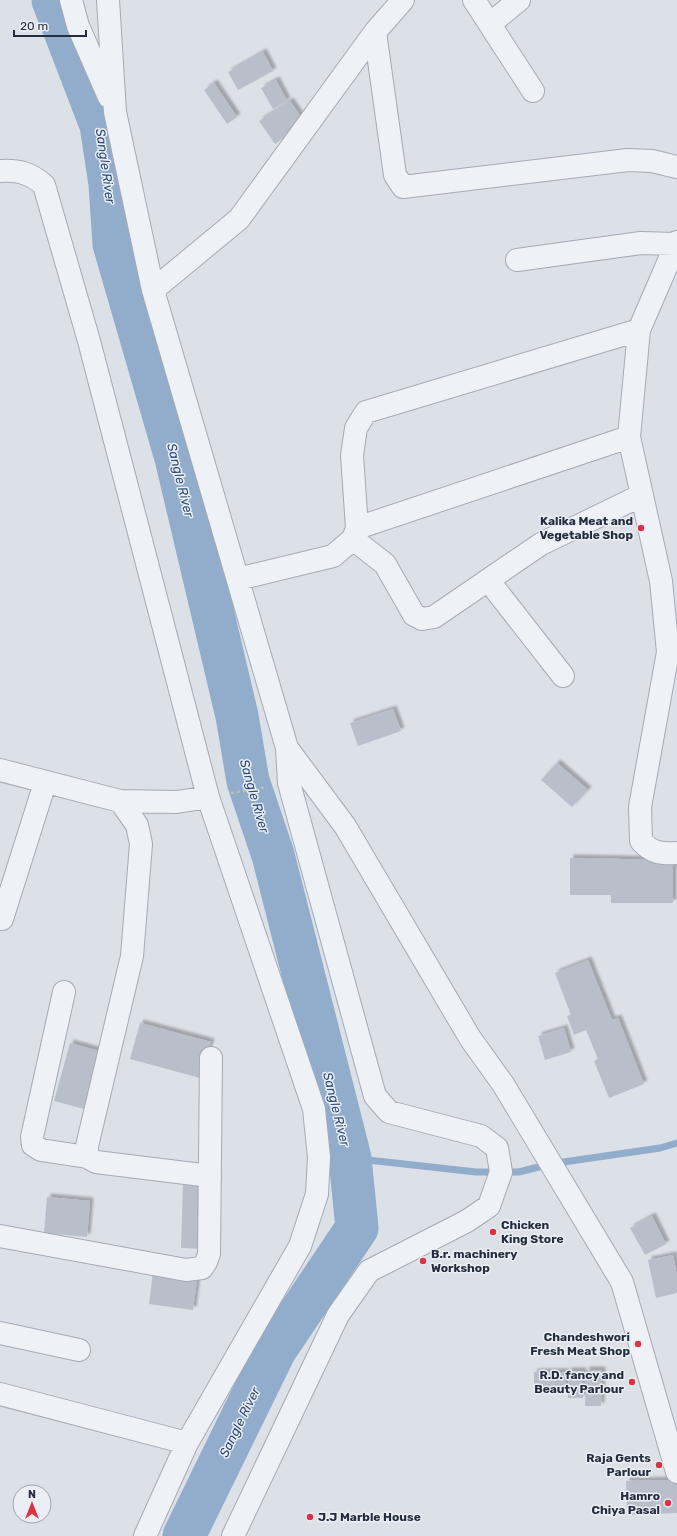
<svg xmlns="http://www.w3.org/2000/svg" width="677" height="1536" viewBox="0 0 677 1536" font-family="Rubik,sans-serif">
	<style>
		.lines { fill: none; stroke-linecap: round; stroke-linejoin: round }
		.stream { stroke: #92accc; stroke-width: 7 }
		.river { stroke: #92accc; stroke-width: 43 }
		.building { fill: #b8bfcb; filter: url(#shadow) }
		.minor-casing { stroke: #a5aab5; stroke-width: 24 }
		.path { stroke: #b9bec6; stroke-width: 2.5; stroke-dasharray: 3 3; stroke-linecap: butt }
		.minor { stroke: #eef1f6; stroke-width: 22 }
		.poi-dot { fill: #da3346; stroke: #ebeff5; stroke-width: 1.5 }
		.labels { text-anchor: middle; stroke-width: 3; stroke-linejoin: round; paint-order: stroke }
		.poi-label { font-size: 12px; font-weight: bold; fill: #242d3f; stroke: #ebeff5; text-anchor: end }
		.water-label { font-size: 13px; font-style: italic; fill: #2b4a76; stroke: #ebeff5 }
	</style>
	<defs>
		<filter id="shadow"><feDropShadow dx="3.5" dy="-3.5" stdDeviation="1" flood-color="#0004"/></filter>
	</defs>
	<rect width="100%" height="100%" fill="#dce0e7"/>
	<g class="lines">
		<path class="stream" d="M 350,1158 L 476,1172 L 519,1172 L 550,1164 L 660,1148 L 677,1143"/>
		<path class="river" d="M 53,0 L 101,125 L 110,184 L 114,244 L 176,458 L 237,716 L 248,781 L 273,855 L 350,1158 L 357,1228 L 275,1350 L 184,1536"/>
	</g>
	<path class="building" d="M 263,52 L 273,71 L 238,90 L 228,72 Z
		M 276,80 L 287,101 L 273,109 L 261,88 Z
		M 214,83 L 237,117 L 227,124 L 204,90 Z
		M 290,101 L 305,123 L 275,144 L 259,121 Z
		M 393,709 L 401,731 L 358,746 L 350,723 Z
		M 557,763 L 588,790 L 572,807 L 541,780 Z
		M 570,858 L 673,860 L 673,903 L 611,903 L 611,895 L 570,895 Z
		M 588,960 L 612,1020 L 618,1018 L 644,1084 L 609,1098 L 594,1061 L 598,1059 L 586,1030 L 574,1035 L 567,1016 L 571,1015 L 555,973 Z
		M 140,1023 L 211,1042 L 200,1078 L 130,1059 Z
		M 564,1028 L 571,1052 L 545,1060 L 538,1036 Z
		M 70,1043 L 99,1051 L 84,1109 L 54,1101 Z
		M 183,1182 L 207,1183 L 205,1249 L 181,1248 Z
		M 47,1197 L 90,1201 L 87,1237 L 44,1233 Z
		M 652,1216 L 666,1244 L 645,1255 L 630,1228 Z
		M 673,1255 L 677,1276 L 677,1293 L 656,1298 L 648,1260 Z
		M 153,1272 L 197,1279 L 193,1310 L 149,1304 Z
		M 586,1370 L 602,1370 L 601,1406 L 585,1406 Z
		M 568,1371 L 583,1371 L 583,1398 L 568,1398 Z
		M 534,1372 L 566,1372 L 566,1392 L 534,1392 Z
		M 677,1480 L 677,1513 L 627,1515 L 626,1481 Z"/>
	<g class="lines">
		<g class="minor-casing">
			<path id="minor" d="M 71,0 L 78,26 L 109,97
				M 108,0 L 115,112 L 153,290 L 287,748 L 345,826 L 470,1038 L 503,1084 L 622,1282 L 677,1472
				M 474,0 L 533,91
				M 490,24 L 519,0
				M 375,32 L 395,175 L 403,187 L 628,160 L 652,161 L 677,167
				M 0,171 C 19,170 30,173 44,185 L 89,341 L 208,797 L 314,1109 L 319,1157 L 317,1194 L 300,1246 L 187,1443 L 145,1536
				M 677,242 L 639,330 L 629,437 L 661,581 L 668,652 L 640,807 L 641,841 C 652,853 661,854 677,853
				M 517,260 L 641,243 L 676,244
				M 153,290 L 239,219 L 375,32 L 403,0
				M 357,528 L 629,437
				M 353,539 L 385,564 L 414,615 L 422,619 L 434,617 L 541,544 L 642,495
				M 238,579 L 333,556 L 353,539 L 357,528 L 352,455 L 356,428 L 366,412 L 639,330
				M 488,580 L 563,676
				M 0,770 L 120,801 L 177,802 L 208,797
				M 120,801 L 137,825 L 141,844 L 132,956 L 87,1146 L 87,1157 L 96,1162 L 210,1176
				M 2,919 L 45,783
				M 64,992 L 32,1137 L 33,1145 L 41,1150 L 87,1157
				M 0,1236 L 186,1270 L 202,1268 L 206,1262 L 209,1254 L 211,1058
				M 0,1333 L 79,1350
				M 0,1394 L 187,1443
				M 233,1536 L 338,1315 L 369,1271 L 467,1221 L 489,1206 L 501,1172 L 497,1148 L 481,1136 L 389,1112 L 375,1096 L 289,783 L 287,748"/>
		</g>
		<path class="path" d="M 231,793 L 267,787"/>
		<use href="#minor" class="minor"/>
	</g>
	<g class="poi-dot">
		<circle cx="641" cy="528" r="4"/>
		<circle cx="493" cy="1232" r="4"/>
		<circle cx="423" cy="1261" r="4"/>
		<circle cx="638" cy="1344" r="4"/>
		<circle cx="632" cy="1382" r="4"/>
		<circle cx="659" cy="1465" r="4"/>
		<circle cx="668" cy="1503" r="4"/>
		<circle cx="310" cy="1517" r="4"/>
	</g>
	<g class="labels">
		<g class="poi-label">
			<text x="633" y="525">Kalika Meat and<tspan x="633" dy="14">Vegetable Shop</tspan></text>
			<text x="501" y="1229" text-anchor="start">Chicken<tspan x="501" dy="14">King Store</tspan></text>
			<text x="431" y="1258" text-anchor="start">B.r. machinery<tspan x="431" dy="14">Workshop</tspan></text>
			<text x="630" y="1341">Chandeshwori<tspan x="630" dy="14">Fresh Meat Shop</tspan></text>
			<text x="624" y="1379">R.D. fancy and<tspan x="624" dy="14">Beauty Parlour</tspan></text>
			<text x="651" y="1462">Raja Gents<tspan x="651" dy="14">Parlour</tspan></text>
			<text x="660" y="1500">Hamro<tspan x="660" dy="14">Chiya Pasal</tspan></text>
			<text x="318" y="1521" text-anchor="start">J.J Marble House</text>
		</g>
		<g class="water-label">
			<text transform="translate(106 166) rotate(82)" y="5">Sangle River</text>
			<text transform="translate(181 480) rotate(76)" y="5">Sangle River</text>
			<text transform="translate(255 796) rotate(74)" y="5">Sangle River</text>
			<text transform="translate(337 1109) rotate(76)" y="5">Sangle River</text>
			<text transform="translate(239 1422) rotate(-64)" y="5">Sangle River</text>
		</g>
	</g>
	<g transform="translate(32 1504)"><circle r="19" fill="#ebeff5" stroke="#9ba1ac"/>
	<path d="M0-3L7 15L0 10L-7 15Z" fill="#da3346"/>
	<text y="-6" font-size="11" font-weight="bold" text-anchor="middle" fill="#242d3f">N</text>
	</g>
	<path d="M14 30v6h72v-6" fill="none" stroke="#242d3f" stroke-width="2"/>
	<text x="20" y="30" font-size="12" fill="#242d3f" stroke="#ebeff5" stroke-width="3" paint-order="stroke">20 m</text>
</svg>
